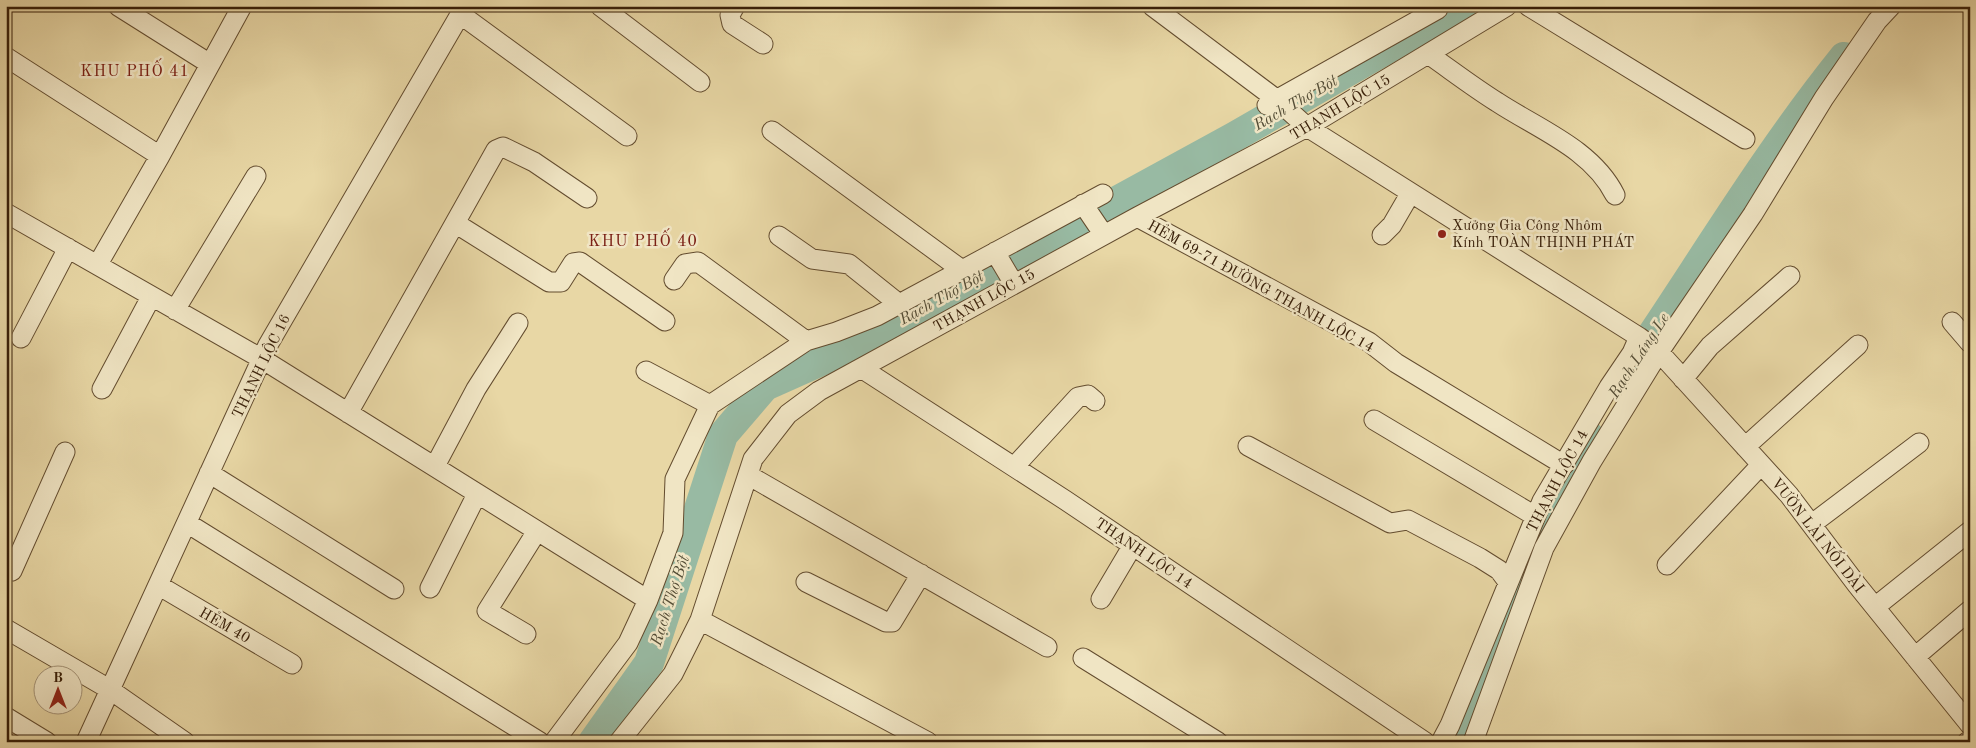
<svg xmlns="http://www.w3.org/2000/svg" width="1976" height="748" viewBox="0 0 1976 748" font-family="'Old Standard TT',serif">
	<style>
		.lines { fill: none; stroke-linecap: round; stroke-linejoin: round }
		.river { stroke: #98baa3; stroke-width: 30 }
		.minor-casing { stroke: #634c2f; stroke-width: 21 }
		.minor { stroke: #f0e5c4; stroke-width: 19 }
		.poi-dot { fill: #8f2418; stroke: #f0e5c4; stroke-width: 2 }
		.labels { text-anchor: middle; stroke-width: 5; stroke-linejoin: round; paint-order: stroke }
		.street-label { font-size: 15px; fill: #371e08; stroke: #f0e5c4 }
		.poi-label { font-size: 15px; fill: #371e08; stroke: #f0e5c4; text-anchor: start }
		.neighbourhood-label { font-size: 16px; letter-spacing: 1px; fill: #7a1f14; stroke: #f0e5c4 }
		.water-label { font-size: 16px; font-style: italic; fill: #544d36; stroke: #f0e5c4 }
	</style>
	<rect width="100%" height="100%" fill="#e8d7a5"/>
	<filter id="stains"><feTurbulence type="fractalNoise" baseFrequency=".004" numOctaves="4"/><feColorMatrix values="0 0 0 0 .2 0 0 0 0 .09 0 0 0 0 .02 0 0 0 .5 -.17"/></filter>
	<radialGradient id="worn" r=".72"><stop offset=".6" stop-color="#630" stop-opacity="0"/><stop offset="1" stop-color="#630" stop-opacity=".3"/></radialGradient>
	<g class="lines">
		<path class="river" d="M 1629,369 C 1700,265 1765,155 1844,57
			M 593,742 L 649,663 L 723,435 L 765,386 L 839,353 L 1234,137 L 1462,6
			M 1456,742 L 1466,725 L 1535,539 L 1589,436"/>
		<g class="minor-casing">
			<path id="minor" d="M 118,6 L 210,64
				M 600,6 L 700,82
				M 735,6 L 730,15 L 732,24 L 763,44
				M 1152,6 L 1276,99 L 1307,127 L 1639,337 L 1659,352 L 1789,495 L 1857,585 L 1970,725
				M 1528,6 L 1745,139
				M 460,14 L 627,136
				M 1428,54 C 1451,70 1473,87 1497,102 C 1538,129 1592,149 1615,195
				M 6,57 L 160,156 L 242,6
				M 1267,105 L 1438,9
				M 772,131 L 962,270
				M 1083,204 L 1104,235
				M 6,213 L 262,359 L 648,600
				M 1137,217 L 1369,342 L 1396,363 L 1564,465
				M 455,223 L 496,150 L 503,147 L 534,162 L 587,198
				M 1382,235 L 1392,225 L 1410,194
				M 779,236 L 812,259 L 849,264 L 899,304
				M 995,252 L 1014,284
				M 98,264 L 160,156
				M 674,280 L 685,264 L 698,262 L 806,341
				M 175,310 L 256,176
				M 1952,322 L 1970,343
				M 21,338 L 68,248
				M 861,368 L 1065,500 L 1425,742
				M 646,371 L 710,405
				M 1683,379 L 1710,346 L 1790,276
				M 102,389 L 151,297
				M 348,413 L 455,223 L 549,282 L 561,282 L 573,263 L 580,262 L 665,321
				M 1374,420 L 1535,516
				M 1248,446 L 1390,523 L 1408,520 L 1480,558 L 1499,570 L 1508,582
				M 1745,447 L 1858,345
				M 435,466 L 476,389 L 518,323
				M 1014,467 L 1078,397 L 1088,395 L 1095,401
				M 209,473 L 394,589
				M 748,475 L 1047,647
				M 187,523 L 540,742
				M 1812,524 L 1919,443
				M 1667,565 L 1761,465
				M 6,568 L 12,571 L 65,452
				M 806,582 L 886,622 L 892,622 L 921,574
				M 158,585 L 292,664
				M 430,588 L 477,494
				M 1101,599 L 1133,545
				M 1875,607 L 1970,531
				M 700,620 L 928,742
				M 6,629 L 109,689 L 185,742
				M 526,634 L 487,611 L 537,531
				M 1915,657 L 1970,610
				M 1083,658 L 1218,742
				M 6,717 L 47,742
				M 86,742 L 268,345 L 465,6
				M 554,742 L 628,643 L 648,600 L 673,533 L 675,479 L 710,405 L 806,341 L 836,332 L 877,316 L 1103,194
				M 619,742 L 673,674 L 700,620 L 753,459 L 788,414 L 819,391 L 1137,217 L 1307,127 L 1507,6
				M 1441,742 L 1450,725 L 1542,501 L 1609,387 L 1632,353 L 1639,337
				M 1473,742 L 1544,548 L 1592,461 L 1659,352 L 1753,214 L 1824,98 L 1877,21 L 1891,6
				M 1967,742 L 1970,740"/>
		</g>
		<use href="#minor" class="minor"/>
	</g>
	<circle class="poi-dot" cx="1442" cy="234" r="5"/>
	<g class="labels">
		<g class="street-label">
			<text transform="translate(1340 107) rotate(-31)" y="5">THẠNH LỘC 15</text>
			<text transform="translate(1261 286) rotate(29)" y="5">HẺM 69-71 ĐƯỜNG THẠNH LỘC 14</text>
			<text transform="translate(984 300) rotate(-29)" y="5">THẠNH LỘC 15</text>
			<text transform="translate(261 366) rotate(-64)" y="5">THẠNH LỘC 16</text>
			<text transform="translate(1557 481) rotate(-62)" y="5">THẠNH LỘC 14</text>
			<text transform="translate(1818 535) rotate(52)" y="5">VƯỜN LÀI NỐI DÀI</text>
			<text transform="translate(1144 553) rotate(34)" y="5">THẠNH LỘC 14</text>
			<text transform="translate(225 625) rotate(30)" y="5">HẺM 40</text>
		</g>
		<g class="poi-label">
			<text x="1452" y="230">Xưởng Gia Công Nhôm<tspan x="1452" dy="17">Kính TOÀN THỊNH PHÁT</tspan></text>
		</g>
		<g class="neighbourhood-label">
			<text x="135" y="76">KHU PHỐ 41</text>
			<text x="643" y="246">KHU PHỐ 40</text>
		</g>
		<g class="water-label">
			<text transform="translate(1295 102) rotate(-30)" y="6">Rạch Thợ Bột</text>
			<text transform="translate(941 297) rotate(-29)" y="6">Rạch Thợ Bột</text>
			<text transform="translate(1638 355) rotate(-57)" y="6">Rạch Láng Le</text>
			<text transform="translate(669 600) rotate(-72)" y="6">Rạch Thợ Bột</text>
		</g>
	</g>
	<rect width="1976" height="748" fill="none" stroke="#e8d7a5" stroke-width="25"/>
	<rect x="8" y="8" width="1961" height="733" fill="none" stroke="#371e08" stroke-width="2.5"/>
	<rect x="12" y="12" width="1951" height="723" fill="none" stroke="#371e08"/>
	<g transform="translate(58 690)"><circle r="24" fill="#f0e5c4" stroke="#a69579"/>
	<path d="M0-4L9 19L0 12L-9 19Z" fill="#8f2418"/>
	<text y="-8" font-size="14" font-weight="bold" text-anchor="middle" fill="#371e08">B</text>
	</g>
	<rect width="100%" height="100%" filter="url(#stains)"/>
	<rect width="100%" height="100%" fill="url(#worn)"/>
</svg>
